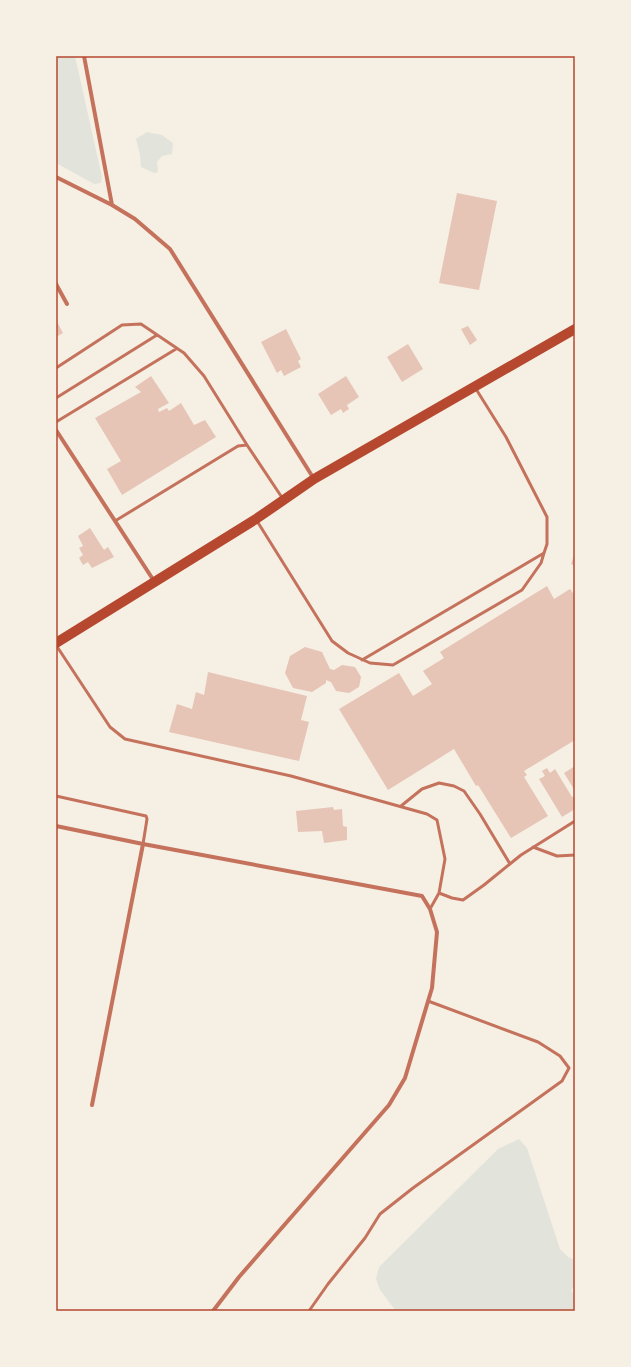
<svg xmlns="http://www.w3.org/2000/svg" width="631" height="1367" viewBox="0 0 631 1367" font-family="Lora,serif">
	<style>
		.green { fill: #e2e4dc }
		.building { fill: #e6c5b7 }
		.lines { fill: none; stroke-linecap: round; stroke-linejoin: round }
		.service { stroke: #c5725c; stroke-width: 3 }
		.minor { stroke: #c5725c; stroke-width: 4 }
		.primary { stroke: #b5482f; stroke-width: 10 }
		.neatline { fill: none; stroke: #b5482f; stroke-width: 1.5 }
	</style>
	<rect width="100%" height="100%" fill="#f6efe4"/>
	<path class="green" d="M 56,56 L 75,56 L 102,177 L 101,183 L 94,184 L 56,163 Z
		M 147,132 L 162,135 L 173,143 L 172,154 L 162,156 L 157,162 L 158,172 L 154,173 L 141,167 L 140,155 L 136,139 Z
		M 519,1139 L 527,1148 L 560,1249 L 568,1257 L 575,1260 L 575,1284 L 571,1291 L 575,1295 L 575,1311 L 396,1311 L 380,1290 L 376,1279 L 379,1267 L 498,1149 Z"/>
	<path class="building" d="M 457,193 L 497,201 L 479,290 L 439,283 Z
		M 56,320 L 63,333 L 56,337 Z
		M 468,326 L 477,340 L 470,345 L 461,329 Z
		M 286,329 L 301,359 L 298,361 L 301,367 L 284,376 L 281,370 L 277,373 L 261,342 Z
		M 408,344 L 423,369 L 402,382 L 387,357 Z
		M 151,376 L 169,403 L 158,409 L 159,412 L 167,408 L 169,411 L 181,403 L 194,425 L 205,420 L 216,437 L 122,495 L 107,469 L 121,461 L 95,418 L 141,392 L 135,387 Z
		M 346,376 L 359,397 L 347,405 L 349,409 L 343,413 L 341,409 L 331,415 L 318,394 Z
		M 90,528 L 104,550 L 108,547 L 114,557 L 92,568 L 88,562 L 83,565 L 79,558 L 83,555 L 79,548 L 83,546 L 78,536 Z
		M 575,552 L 575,566 L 571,564 Z
		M 547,586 L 554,599 L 570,589 L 573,593 L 575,592 L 575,740 L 524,771 L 527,775 L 524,777 L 548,816 L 511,838 L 478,785 L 476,786 L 454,749 L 388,790 L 339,709 L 399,673 L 413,696 L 432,684 L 423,671 L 444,658 L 440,652 Z
		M 305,647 L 322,652 L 330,669 L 334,670 L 342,665 L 355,667 L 361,677 L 359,687 L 349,693 L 336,691 L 331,682 L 326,680 L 326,683 L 312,692 L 293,688 L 285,673 L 290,656 Z
		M 208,672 L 307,696 L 301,720 L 309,722 L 299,761 L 169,732 L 177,704 L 192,709 L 196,692 L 204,695 Z
		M 575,766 L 575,791 L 564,773 Z
		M 547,768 L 550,773 L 555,769 L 572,797 L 575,796 L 574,800 L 575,809 L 562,817 L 539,779 L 545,776 L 542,771 Z
		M 333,807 L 334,810 L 342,809 L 343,826 L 347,827 L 347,840 L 324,843 L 322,831 L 298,832 L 296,811 Z"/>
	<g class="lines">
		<path class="service" d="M 56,368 L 122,325 L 141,324 L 184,353 L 204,376 L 247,445
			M 56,398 L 157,335
			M 56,422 L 176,349
			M 115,521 L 238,446 L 247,445 L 283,499
			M 257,521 L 332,641 L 348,653 L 370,663 L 393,665 L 522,590 L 541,563 L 544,553 L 547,544 L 547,517 L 506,437 L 476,389
			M 56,645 L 110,727 L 125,739 L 291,776 L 427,814 L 437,820 L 445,859 L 439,893 L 430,909
			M 362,660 L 544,553
			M 56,796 L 146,816 L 147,819 L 143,844
			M 401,806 L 422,789 L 439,783 L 454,786 L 464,791 L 480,814 L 510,864
			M 533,847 L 557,856 L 575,855
			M 439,893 L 452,898 L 463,900 L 484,885 L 521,855 L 575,821
			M 309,1311 L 328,1284 L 365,1238 L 380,1214 L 413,1188 L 562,1081 L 569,1068 L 560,1056 L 538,1042 L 428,1001"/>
		<path class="minor" d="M 84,56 L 112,205
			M 56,177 L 112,205 L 135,219 L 170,249 L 314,479
			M 56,284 L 67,304
			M 56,430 L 154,581
			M 56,826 L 143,844 L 422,896 L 430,909 L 437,932 L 432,988 L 405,1078 L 389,1105 L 239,1277 L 213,1311
			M 92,1105 L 143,844"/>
		<path class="primary" d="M 56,643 L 256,519 L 314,479 L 575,329"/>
	</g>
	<rect width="631" height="1367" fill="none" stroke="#f6efe4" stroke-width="114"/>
	<rect x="57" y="57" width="517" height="1253" class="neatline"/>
</svg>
